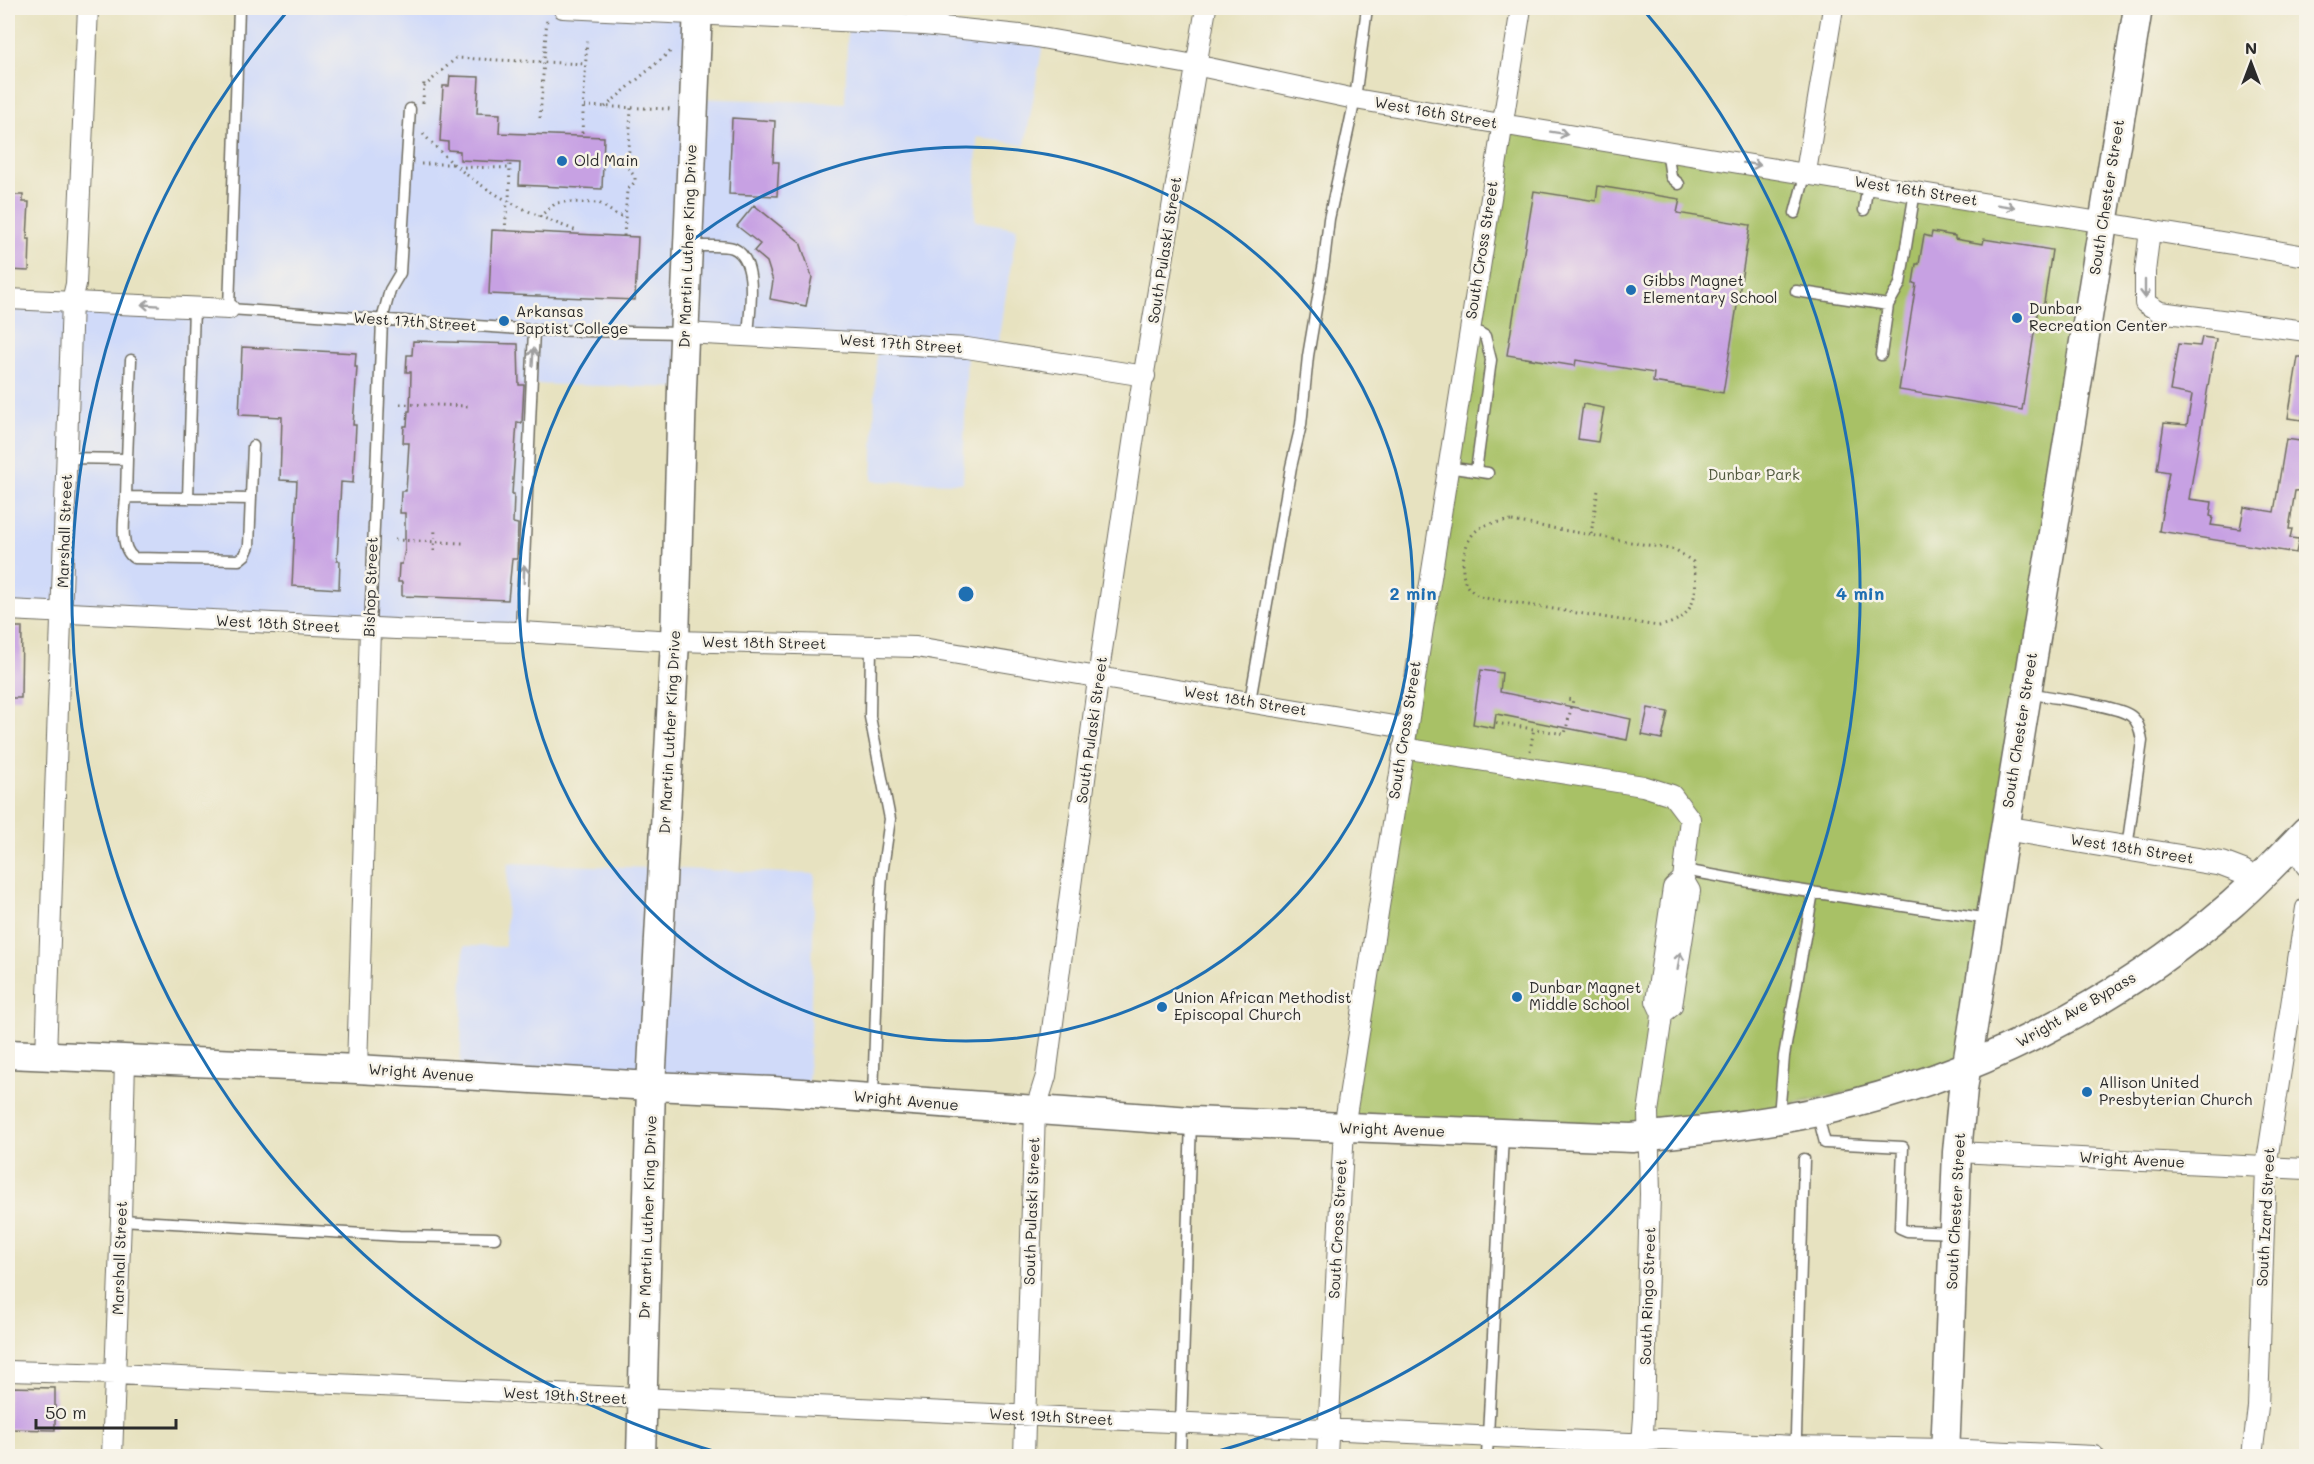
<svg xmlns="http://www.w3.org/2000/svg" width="2314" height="1464" viewBox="0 0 2314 1464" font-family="Mali,sans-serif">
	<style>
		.built { fill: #d0daf9; fill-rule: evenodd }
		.green { fill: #a8c166; stroke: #6a7648; stroke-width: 1.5 }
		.building { fill: #c7a1e3 }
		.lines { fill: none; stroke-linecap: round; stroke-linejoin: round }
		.service-casing { stroke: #6d6b5f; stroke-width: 13 }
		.minor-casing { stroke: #6d6b5f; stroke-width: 22 }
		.tertiary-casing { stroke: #6d6b5f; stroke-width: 26 }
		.secondary-casing { stroke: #6d6b5f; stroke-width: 31 }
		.path { stroke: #6d6b5f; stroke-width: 3; stroke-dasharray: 1.5 4.5; stroke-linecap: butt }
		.service { stroke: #fff; stroke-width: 10 }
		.minor { stroke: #fff; stroke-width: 20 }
		.tertiary { stroke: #fff; stroke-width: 24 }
		.secondary { stroke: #fff; stroke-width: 28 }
		.oneway { stroke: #a0a0a0 }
		.ring { fill: none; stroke: #1f6fb2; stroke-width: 3 }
		.poi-dot { fill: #1f6fb2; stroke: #f7f3e8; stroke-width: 2 }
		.labels { text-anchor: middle; stroke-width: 5; stroke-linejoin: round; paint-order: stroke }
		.street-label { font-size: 15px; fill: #2b2b2b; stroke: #f7f3e8 }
		.poi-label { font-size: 15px; fill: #2b2b2b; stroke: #f7f3e8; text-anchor: start }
		.park-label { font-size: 15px; fill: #50583d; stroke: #f7f3e8 }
		.centre { fill: #1f6fb2; stroke: #f7f3e8; stroke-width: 3 }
		.ring-label { font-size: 18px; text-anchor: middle; font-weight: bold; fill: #1f6fb2; stroke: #f7f3e8; stroke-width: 5; stroke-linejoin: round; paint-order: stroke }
	</style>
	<rect width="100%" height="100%" fill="#f7f3e8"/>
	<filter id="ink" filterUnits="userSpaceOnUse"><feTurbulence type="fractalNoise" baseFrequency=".0167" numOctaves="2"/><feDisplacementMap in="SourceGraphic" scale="12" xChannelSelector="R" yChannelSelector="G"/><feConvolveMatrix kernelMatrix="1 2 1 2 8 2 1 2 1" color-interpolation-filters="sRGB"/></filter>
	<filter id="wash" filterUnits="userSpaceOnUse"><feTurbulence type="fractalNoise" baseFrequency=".008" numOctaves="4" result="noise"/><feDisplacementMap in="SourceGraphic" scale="24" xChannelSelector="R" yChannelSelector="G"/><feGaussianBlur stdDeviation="1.35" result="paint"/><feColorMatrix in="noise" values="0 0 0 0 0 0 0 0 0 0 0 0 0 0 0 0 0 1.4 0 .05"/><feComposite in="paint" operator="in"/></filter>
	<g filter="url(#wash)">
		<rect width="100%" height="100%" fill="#e7e2c0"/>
		<path class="built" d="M 239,8 L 885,8 L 885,22 L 1044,38 L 1025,145 L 977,137 L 975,221 L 1017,228 L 996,354 L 967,349 L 963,483 L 872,481 L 877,342 L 685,333 L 682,388 L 532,384 L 521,632 L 8,610 L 8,299 L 229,309 ZM 697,13 L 848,21 L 845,103 L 694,98 Z
			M 508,863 L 815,874 L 808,1094 L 460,1076 L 464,946 L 505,947 Z"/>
		<path class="green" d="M 1501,124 L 2104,221 L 1967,1066 L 1648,1136 L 1344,1128 Z"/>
		<g id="blocks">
			<path class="building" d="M 450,76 L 479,77 L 477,113 L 500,114 L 499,133 L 604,137 L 602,189 L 519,185 L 520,163 L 460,160 L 460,151 L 448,150 L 448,142 L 440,141 L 443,86 L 449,86 Z
				M 732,118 L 775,121 L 773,162 L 779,162 L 777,196 L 729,194 Z
				M 1598,186 L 1680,199 L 1677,213 L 1750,225 L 1723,393 L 1653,382 L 1654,373 L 1576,360 L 1575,366 L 1507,355 L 1534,191 L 1596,201 Z
				M 8,195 L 23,195 L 23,202 L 29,202 L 27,239 L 30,239 L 29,271 L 8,270 Z
				M 754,205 L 800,242 L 812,277 L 806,306 L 770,299 L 773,281 L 767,262 L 754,251 L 760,244 L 737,226 Z
				M 492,230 L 638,237 L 635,300 L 489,294 Z
				M 1932,232 L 1955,236 L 1955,239 L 1983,244 L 1984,239 L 2052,250 L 2043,309 L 2038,308 L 2022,410 L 1899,390 L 1916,284 L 1913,283 L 1916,264 L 1919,264 L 1924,235 L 1931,237 Z
				M 2202,337 L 2216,339 L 2189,499 L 2212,502 L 2210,516 L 2213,517 L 2211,525 L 2240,529 L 2244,507 L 2274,512 L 2286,439 L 2307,442 L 2307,490 L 2295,491 L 2289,529 L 2292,529 L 2290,538 L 2299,539 L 2296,553 L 2159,531 L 2169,472 L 2157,470 L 2164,423 L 2187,425 L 2192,395 L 2170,391 L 2178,344 L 2200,346 Z
				M 413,341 L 518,344 L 519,385 L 524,385 L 522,423 L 517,422 L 512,494 L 514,494 L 513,523 L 518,524 L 517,559 L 512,559 L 508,600 L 402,596 L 402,582 L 398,582 L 399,564 L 402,564 L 405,550 L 405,513 L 400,513 L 401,491 L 406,491 L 409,443 L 403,443 L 404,426 L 407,426 L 408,411 L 410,411 L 411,372 L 406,372 L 407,355 L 412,355 Z
				M 242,347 L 356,353 L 355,367 L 357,367 L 353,425 L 356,425 L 353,483 L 341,482 L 337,561 L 340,561 L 339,589 L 292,586 L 297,481 L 280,480 L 282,417 L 239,415 Z
				M 2298,357 L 2307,357 L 2307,410 L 2304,409 L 2302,420 L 2288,418 Z
				M 1583,404 L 1604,408 L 1598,442 L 1578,439 Z
				M 8,627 L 22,627 L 21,698 L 8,698 Z
				M 1481,670 L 1502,673 L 1500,692 L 1631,719 L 1627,740 L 1496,714 L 1494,728 L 1473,724 Z
				M 1648,708 L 1668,712 L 1662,739 L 1642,735 Z
				M 8,1387 L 55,1388 L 55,1430 L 8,1429 Z"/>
		</g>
	</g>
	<g filter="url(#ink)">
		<use href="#blocks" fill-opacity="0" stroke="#6d6b5f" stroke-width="1.5"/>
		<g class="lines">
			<g class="service-casing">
				<path id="service" d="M 239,8 L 229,309 L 534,330 L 682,333
					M 1667,150 L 1671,177 L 1679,184
					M 1864,210 L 1868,183
					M 1795,213 L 1806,172
					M 690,246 C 700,247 724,244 733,248 C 760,260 749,313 748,336
					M 1796,291 L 1888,305
					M 1470,327 L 1485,336 L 1491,360 L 1476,471
					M 1881,355 L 1888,305 L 1900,284 L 1915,191
					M 67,458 L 127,459 L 126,497 L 188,498 L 194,308
					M 127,459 L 131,360
					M 1447,467 L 1488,473
					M 126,497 C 125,514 118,548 134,558 L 239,560 L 245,555 L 249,546 L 253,446
					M 188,498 L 251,499
					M 370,628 L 382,320 L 390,290 L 400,273 L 410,109
					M 521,632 L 534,330
					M 871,646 L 870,717 L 890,819 L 882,875 L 879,924 L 873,1096
					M 2029,693 C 2051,698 2116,705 2131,716 C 2139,722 2140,731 2142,741 L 2127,848
					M 1250,701 L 1291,467 L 1301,425 L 1308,356 L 1324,262 L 1329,219 L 1355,99 L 1367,8
					M 1684,870 L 1778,887 L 1989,919
					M 1817,1112 L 1825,1143 L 1903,1147 L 1900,1228 L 1907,1231 L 1953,1233
					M 1779,1116 L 1784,1056 L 1813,892
					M 121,1220 L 399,1236 L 495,1238
					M 1180,1456 L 1191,1121
					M 1487,1456 L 1503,1135
					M 1791,1456 L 1796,1435 L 1804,1159"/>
			</g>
			<g class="minor-casing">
				<path id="minor" d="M 563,8 L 924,25 L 1030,36 L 1195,65 L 1355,99 L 1501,124 L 2306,256
					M 1806,172 L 1833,8
					M 2150,230 L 2145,272 L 2145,303 L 2160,312 L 2306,331
					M 8,299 L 229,309
					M 685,333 L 967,348 L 1145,376
					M 8,610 L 396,629 L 521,632 L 675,641 L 916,647 L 1406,728
					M 1403,748 L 1643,786 L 1672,795 L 1690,819 L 1683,879 L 1673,888 L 1656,1001 L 1662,1014 L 1661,1023 L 1648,1112 L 1650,1194 L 1644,1417 L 1641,1456
					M 2290,848 L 2302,859 L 2306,866
					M 1662,1014 L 1672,1006 L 1690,891 L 1683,879
					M 46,1056 L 72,301 L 76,284 L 88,8
					M 357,1069 L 370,628
					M 1957,1152 L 2306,1169
					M 8,1371 L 115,1374 L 1629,1443 L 1661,1439 L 1793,1446 L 1945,1449 L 2094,1456
					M 112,1456 L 121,1220 L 125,1060
					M 1024,1456 L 1035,1111 L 1046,1076 L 1101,657 L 1140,396 L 1206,8
					M 1327,1456 L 1344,1128 L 1521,8
					M 2252,1456 L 2258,1407 L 2266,1167 L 2306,908"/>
			</g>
			<g class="tertiary-casing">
				<path id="tertiary" d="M 2004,828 L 2222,864 L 2243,872 L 2257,881"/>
			</g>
			<g class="secondary-casing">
				<path id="secondary" d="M 8,1054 L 357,1069 L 651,1086 L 773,1091 L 1191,1121 L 1632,1138 C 1697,1131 1762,1124 1826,1110 C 1974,1077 2117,1004 2232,904 C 2258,881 2282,856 2306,831
					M 641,1456 L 651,1086 L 675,641 L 682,388 L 698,8
					M 1945,1456 L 1957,1152 L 1963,1089 L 2138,8"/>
			</g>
			<path class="path" d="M 424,87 L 456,58 L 586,64
				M 423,103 L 424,80
				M 584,106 L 672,109
				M 605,107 L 672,50
				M 540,118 L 547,18
				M 582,133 L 587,38
				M 423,134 C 434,145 445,157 457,167 C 493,197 534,215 577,231
				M 421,164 L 453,164
				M 458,167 L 510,168
				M 509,202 L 510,164
				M 539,217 L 556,203 L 565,202 L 599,203 L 617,215 L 626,217
				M 505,231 L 507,202
				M 624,236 L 627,190 L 635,182 L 635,177 L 628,168 L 631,108
				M 400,404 L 471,406
				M 1512,521 L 1676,550 L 1693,562 C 1700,594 1694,621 1658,626 L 1479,597 C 1475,593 1468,589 1466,584 C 1459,568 1464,537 1480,528 C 1489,522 1502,522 1512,521 Z
				M 1591,534 L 1598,490
				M 395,540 L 463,543
				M 434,551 L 435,528
				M 1496,723 L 1565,734 L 1573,700 L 1567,699
				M 1530,751 L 1534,728"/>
			<use href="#service" class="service"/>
			<use href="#minor" class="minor"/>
			<use href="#tertiary" class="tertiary"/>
			<use href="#secondary" class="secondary"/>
		</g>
		<defs><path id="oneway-shaft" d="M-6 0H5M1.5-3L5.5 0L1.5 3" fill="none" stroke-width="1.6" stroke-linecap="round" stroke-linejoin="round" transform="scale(1.5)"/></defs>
		<g class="oneway">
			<use href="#oneway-shaft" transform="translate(1559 133) rotate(9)"/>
			<use href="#oneway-shaft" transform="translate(1752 164) rotate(9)"/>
			<use href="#oneway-shaft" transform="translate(2006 206) rotate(9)"/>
			<use href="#oneway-shaft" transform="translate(2145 289) rotate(90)"/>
			<use href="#oneway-shaft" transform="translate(150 305) rotate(-176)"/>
			<use href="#oneway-shaft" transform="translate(533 357) rotate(-87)"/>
			<use href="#oneway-shaft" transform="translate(524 574) rotate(-88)"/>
			<use href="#oneway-shaft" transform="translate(1679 961) rotate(-81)"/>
		</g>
	</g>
	<g class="ring">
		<circle cx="966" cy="594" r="447"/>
		<path d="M727 1455A894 894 0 0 1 286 13M1646 13A894 894 0 0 1 1205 1455"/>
	</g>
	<g class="poi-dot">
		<circle cx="562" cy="161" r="6"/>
		<circle cx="1631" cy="290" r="6"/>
		<circle cx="2017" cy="318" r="6"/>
		<circle cx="504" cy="321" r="6"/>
		<circle cx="1517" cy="997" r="6"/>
		<circle cx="1162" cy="1007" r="6"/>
		<circle cx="2087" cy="1092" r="6"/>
	</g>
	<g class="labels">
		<g class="street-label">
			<text transform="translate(1436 113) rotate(10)" y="5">West 16th Street</text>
			<text transform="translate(1916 191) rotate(9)" y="5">West 16th Street</text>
			<text transform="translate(2107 197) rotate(-81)" y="5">South Chester Street</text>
			<text transform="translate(688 246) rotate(-88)" y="5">Dr Martin Luther King Drive</text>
			<text transform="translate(1165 250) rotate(-81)" y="5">South Pulaski Street</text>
			<text transform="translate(1482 250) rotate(-81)" y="5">South Cross Street</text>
			<text transform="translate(415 322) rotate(4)" y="5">West 17th Street</text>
			<text transform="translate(901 344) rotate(4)" y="5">West 17th Street</text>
			<text transform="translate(65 531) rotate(-88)" y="5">Marshall Street</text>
			<text transform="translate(371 587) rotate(-88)" y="5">Bishop Street</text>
			<text transform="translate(278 624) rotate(3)" y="5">West 18th Street</text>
			<text transform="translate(764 643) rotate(1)" y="5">West 18th Street</text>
			<text transform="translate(1245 701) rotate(9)" y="5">West 18th Street</text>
			<text transform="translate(1092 730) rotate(-82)" y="5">South Pulaski Street</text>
			<text transform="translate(1405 730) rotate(-81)" y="5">South Cross Street</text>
			<text transform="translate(2020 730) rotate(-81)" y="5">South Chester Street</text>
			<text transform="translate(670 732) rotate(-87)" y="5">Dr Martin Luther King Drive</text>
			<text transform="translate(2132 849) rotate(9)" y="5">West 18th Street</text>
			<text transform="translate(2076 1010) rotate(-30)" y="5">Wright Ave Bypass</text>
			<text transform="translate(421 1073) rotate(4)" y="5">Wright Avenue</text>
			<text transform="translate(906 1101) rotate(5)" y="5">Wright Avenue</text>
			<text transform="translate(1392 1130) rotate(2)" y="5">Wright Avenue</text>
			<text transform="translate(2132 1160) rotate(3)" y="5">Wright Avenue</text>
			<text transform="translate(1032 1211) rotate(-88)" y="5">South Pulaski Street</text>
			<text transform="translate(1956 1211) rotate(-87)" y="5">South Chester Street</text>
			<text transform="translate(648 1217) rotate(-88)" y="5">Dr Martin Luther King Drive</text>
			<text transform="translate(2266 1217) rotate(-87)" y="5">South Izard Street</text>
			<text transform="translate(1338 1229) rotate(-87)" y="5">South Cross Street</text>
			<text transform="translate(120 1258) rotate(-88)" y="5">Marshall Street</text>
			<text transform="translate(1648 1296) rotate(-88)" y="5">South Ringo Street</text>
			<text transform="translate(565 1396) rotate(3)" y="5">West 19th Street</text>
			<text transform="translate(1051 1417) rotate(3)" y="5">West 19th Street</text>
		</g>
		<g class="poi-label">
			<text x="574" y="166">Old Main</text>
			<text x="1643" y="286">Gibbs Magnet<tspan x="1643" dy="17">Elementary School</tspan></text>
			<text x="2029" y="314">Dunbar<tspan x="2029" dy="17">Recreation Center</tspan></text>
			<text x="516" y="317">Arkansas<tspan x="516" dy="17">Baptist College</tspan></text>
			<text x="1529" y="993">Dunbar Magnet<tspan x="1529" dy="17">Middle School</tspan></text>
			<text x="1174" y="1003">Union African Methodist<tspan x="1174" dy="17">Episcopal Church</tspan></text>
			<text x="2099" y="1088">Allison United<tspan x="2099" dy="17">Presbyterian Church</tspan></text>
		</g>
		<g class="park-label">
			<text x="1754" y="480">Dunbar Park</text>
		</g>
	</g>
	<circle cx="966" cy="594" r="9" class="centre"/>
	<g class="ring-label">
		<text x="1413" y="600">2 min</text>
		<text x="1860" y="600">4 min</text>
	</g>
	<rect width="2314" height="1464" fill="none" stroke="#f7f3e8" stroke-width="30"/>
	<g transform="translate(2251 63)" stroke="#f7f3e8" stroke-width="4.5" paint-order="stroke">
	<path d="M0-4.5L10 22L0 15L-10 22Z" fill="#2b2b2b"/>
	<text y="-9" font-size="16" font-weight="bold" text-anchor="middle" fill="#2b2b2b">N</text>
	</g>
	<path d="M36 1419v9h140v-9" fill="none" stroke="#2b2b2b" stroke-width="3"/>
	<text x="45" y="1419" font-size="18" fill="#2b2b2b" stroke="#f7f3e8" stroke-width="4.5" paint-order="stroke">50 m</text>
</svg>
